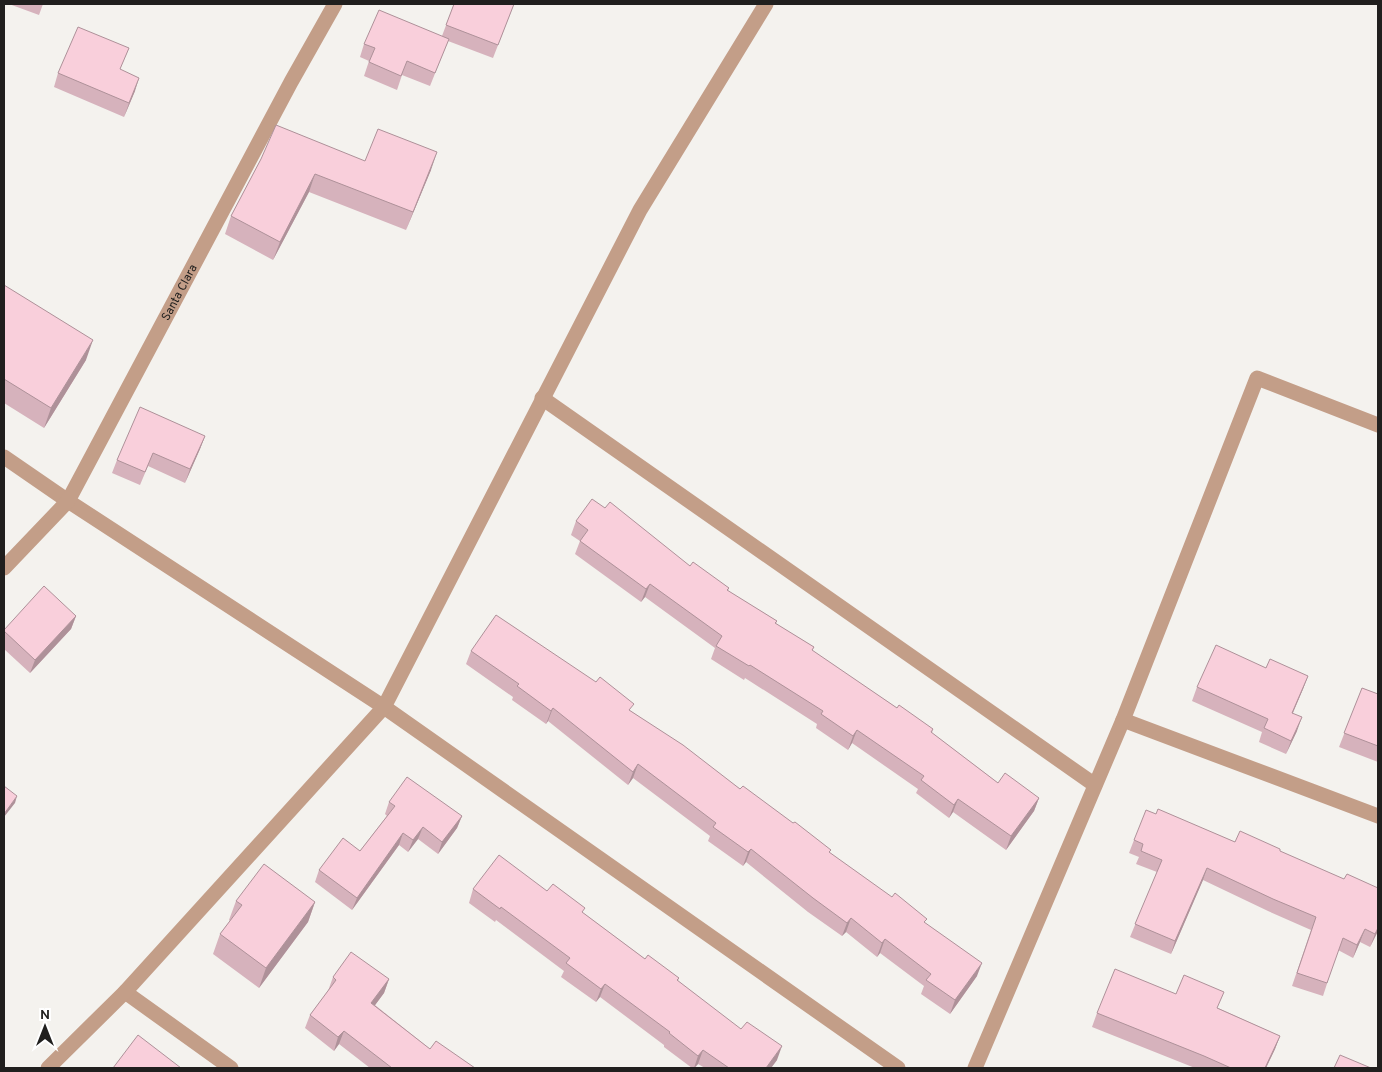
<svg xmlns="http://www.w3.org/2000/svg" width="1382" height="1072" viewBox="0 0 1382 1072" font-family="Overpass,sans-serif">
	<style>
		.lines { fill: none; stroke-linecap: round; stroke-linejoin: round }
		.street { stroke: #c39e88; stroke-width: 15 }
		.wall { fill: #d6b2bc }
		.shaded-wall { fill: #ae9199 }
		.building { fill: #f9cfdb; stroke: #ae9199 }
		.labels { text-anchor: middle; stroke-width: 4; stroke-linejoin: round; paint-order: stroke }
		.street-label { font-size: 12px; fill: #201f1e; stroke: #fff }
	</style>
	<rect width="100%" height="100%" fill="#f4f2ee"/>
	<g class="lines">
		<g class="street">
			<path d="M 542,398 L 1095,785"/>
			<path d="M 4,457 L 68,501 L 384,707 L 898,1068"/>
			<path id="s1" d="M 4,568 L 68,501 L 291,82 L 335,4"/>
			<path d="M 1123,720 L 1378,816"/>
			<path d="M 125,992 L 231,1068"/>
			<path d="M 48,1068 L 125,992 L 384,707 L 640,210 L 766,4"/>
			<path d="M 975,1068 L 1123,720 L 1257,378 L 1378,425"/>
		</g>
	</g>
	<path class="wall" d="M 9,4 L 43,4 L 39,15 Z
		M 454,4 L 514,4 L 493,58 L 448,41 L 430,86 L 402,75 L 397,90 L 364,76 L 369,61 L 360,57 L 364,44 L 442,36 Z
		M 129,48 L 120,69 L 135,91 L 124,117 L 54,87 L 58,73 Z
		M 261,159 L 365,161 L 431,170 L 406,230 L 309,192 L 273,260 L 225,234 L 231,216 Z
		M 4,285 L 86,360 L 44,428 L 4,403 Z
		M 205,436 L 200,449 L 185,483 L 148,466 L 140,485 L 112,473 L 117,460 Z
		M 605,508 L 690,566 L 729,588 L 728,591 L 777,621 L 776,624 L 814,647 L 812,651 L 897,708 L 933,729 L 932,733 L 998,783 L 1039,798 L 1034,811 L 1006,850 L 953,812 L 949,818 L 916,793 L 918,789 L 852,743 L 848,750 L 816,728 L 817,724 L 745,678 L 744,680 L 711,659 L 715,648 L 645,597 L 641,602 L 575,554 L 580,541 L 571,535 L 576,521 Z
		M 76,616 L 71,629 L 30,673 L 4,649 L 4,630 Z
		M 471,651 L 631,711 L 830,853 L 925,923 L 977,976 L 950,1014 L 921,994 L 924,986 L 880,953 L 877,957 L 846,932 L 842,936 L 808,912 L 746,862 L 743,866 L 708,841 L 710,836 L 633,778 L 628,785 L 548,721 L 546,724 L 512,700 L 513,697 L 466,664 Z
		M 1266,668 L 1308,676 L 1303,689 L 1293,713 L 1297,731 L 1286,754 L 1259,742 L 1262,732 L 1192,701 L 1197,687 Z
		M 1362,688 L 1378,694 L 1378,762 L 1339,747 Z
		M 389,802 L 462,816 L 457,828 L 438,854 L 418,839 L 408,852 L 399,845 L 352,910 L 315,882 L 319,870 L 360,851 L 387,816 L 385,814 Z
		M 1156,814 L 1235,842 L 1280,851 L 1378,931 L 1370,947 L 1360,942 L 1353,958 L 1338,950 L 1323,996 L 1292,986 L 1311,930 L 1268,911 L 1203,880 L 1171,954 L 1130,937 L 1157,872 L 1136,864 L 1139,857 L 1129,853 L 1134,840 Z
		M 473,889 L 547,891 L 583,913 L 645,959 L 679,978 L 678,981 L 777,1060 L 771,1068 L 705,1068 L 698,1064 L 695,1068 L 692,1068 L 664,1047 L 664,1045 L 600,997 L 596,1002 L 561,977 L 564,971 L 496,920 L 495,922 L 469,903 Z
		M 236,901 L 315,902 L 308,922 L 259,988 L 213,954 L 220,934 L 230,921 L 229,920 Z
		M 333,977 L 389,979 L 384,993 L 375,1005 L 430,1049 L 475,1068 L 370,1068 L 339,1044 L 334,1051 L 305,1028 L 310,1015 L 328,991 Z
		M 1176,994 L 1218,1008 L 1280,1036 L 1275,1049 L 1266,1068 L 1195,1068 L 1092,1027 L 1097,1013 Z"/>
	<path class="shaded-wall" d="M 139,78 L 135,91 L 124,117 L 129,103 Z
		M 437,152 L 431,170 L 406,230 L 413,212 Z
		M 315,174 L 309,192 L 273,260 L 280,242 Z
		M 93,340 L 86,360 L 44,428 L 51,408 Z
		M 205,436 L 200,449 L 185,483 L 190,469 Z
		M 650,584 L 645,597 L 641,602 L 646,589 Z
		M 76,616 L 71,629 L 30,673 L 35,660 Z
		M 1308,676 L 1303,689 L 1287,726 L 1292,713 Z
		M 553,708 L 548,721 L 546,724 L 551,711 Z
		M 1302,717 L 1297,731 L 1286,754 L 1291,741 Z
		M 857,730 L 852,743 L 848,750 L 853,736 Z
		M 638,764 L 633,778 L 628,785 L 633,772 Z
		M 17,796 L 15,803 L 4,817 L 4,814 Z
		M 1039,798 L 1034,811 L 1006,850 L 1011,836 Z
		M 958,799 L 953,812 L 949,818 L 954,805 Z
		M 462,816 L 457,828 L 438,854 L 442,842 Z
		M 423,827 L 418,839 L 408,852 L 413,840 Z
		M 403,833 L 399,845 L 352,910 L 357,898 Z
		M 751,849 L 746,862 L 743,866 L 748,852 Z
		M 1207,868 L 1203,880 L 1171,954 L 1175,941 Z
		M 315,902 L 308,922 L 259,988 L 266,968 Z
		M 851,918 L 846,932 L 842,936 L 847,923 Z
		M 1378,928 L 1378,931 L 1370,947 L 1375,934 Z
		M 1365,929 L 1360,942 L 1353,958 L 1357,945 Z
		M 885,939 L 880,953 L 877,957 L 882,943 Z
		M 982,963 L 977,976 L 950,1014 L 955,1000 Z
		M 389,979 L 384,993 L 367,1016 L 371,1003 Z
		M 605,984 L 600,997 L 596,1002 L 601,989 Z
		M 344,1031 L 339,1044 L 334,1051 L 338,1037 Z
		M 1280,1036 L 1275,1049 L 1266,1068 L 1265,1068 Z
		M 782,1046 L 777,1060 L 771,1068 L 766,1068 Z
		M 703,1050 L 698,1064 L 694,1068 L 698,1056 Z"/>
	<path class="building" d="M 454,4 L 514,4 L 498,45 L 446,25 Z
		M 379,10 L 449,39 L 435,73 L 407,61 L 401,76 L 369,62 L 375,48 L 364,44 Z
		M 78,27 L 129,48 L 120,69 L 139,78 L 129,103 L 58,73 Z
		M 276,125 L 365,161 L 378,129 L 437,152 L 413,212 L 315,174 L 280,242 L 231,216 L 261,159 Z
		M 4,285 L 93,340 L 51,408 L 4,379 Z
		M 140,407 L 205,436 L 190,469 L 153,453 L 145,472 L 117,460 Z
		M 592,499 L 605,508 L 610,502 L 690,566 L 693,562 L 729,588 L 727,590 L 777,621 L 775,623 L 814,647 L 812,650 L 897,708 L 899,705 L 933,729 L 931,732 L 998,783 L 1005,773 L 1039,798 L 1011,836 L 958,799 L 954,805 L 921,780 L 924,776 L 857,730 L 853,736 L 821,714 L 823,711 L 750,665 L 749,666 L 716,646 L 722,636 L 650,584 L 646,589 L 580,541 L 588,530 L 576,521 Z
		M 44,586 L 76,616 L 35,660 L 4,631 L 4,630 Z
		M 496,615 L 596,682 L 600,677 L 634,704 L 629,710 L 683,745 L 740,789 L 743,786 L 793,823 L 795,822 L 831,850 L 829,852 L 892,897 L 895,893 L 927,919 L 924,922 L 982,963 L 955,1000 L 926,980 L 931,974 L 885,939 L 882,943 L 851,918 L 847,923 L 813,898 L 751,849 L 748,852 L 713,827 L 716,823 L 638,764 L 633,772 L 553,708 L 551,711 L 517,686 L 519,684 L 471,651 Z
		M 1216,645 L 1266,668 L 1270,659 L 1308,676 L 1292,713 L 1302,717 L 1291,741 L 1264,728 L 1268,719 L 1197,687 Z
		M 1362,688 L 1378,694 L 1378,746 L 1344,733 Z
		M 407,777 L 462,816 L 442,842 L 423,827 L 413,840 L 403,833 L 357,898 L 319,870 L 343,838 L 360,851 L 395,806 L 389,802 Z
		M 4,786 L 17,796 L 4,814 Z
		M 1158,809 L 1235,842 L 1240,831 L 1280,849 L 1280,851 L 1344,879 L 1347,874 L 1378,888 L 1378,928 L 1375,934 L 1365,929 L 1357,945 L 1343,938 L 1327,983 L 1297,973 L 1316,917 L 1273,899 L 1207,868 L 1175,941 L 1135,924 L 1162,860 L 1141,851 L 1143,844 L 1134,840 L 1146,810 L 1156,814 Z
		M 499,855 L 547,891 L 553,884 L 585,908 L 582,912 L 645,959 L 648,955 L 679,978 L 677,980 L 741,1029 L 747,1022 L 782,1046 L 766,1068 L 729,1068 L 703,1050 L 698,1056 L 669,1033 L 670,1032 L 605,984 L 601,989 L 566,963 L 570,958 L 501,907 L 500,909 L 473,889 Z
		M 264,864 L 315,902 L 266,968 L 220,934 L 242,905 L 236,901 Z
		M 351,952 L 389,979 L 371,1003 L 430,1049 L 436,1041 L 475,1068 L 392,1068 L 344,1031 L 338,1037 L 310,1015 L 336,980 L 333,977 Z
		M 1115,969 L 1176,994 L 1184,975 L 1224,992 L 1217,1008 L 1280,1036 L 1265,1068 L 1231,1068 L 1204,1056 L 1097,1013 Z
		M 138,1035 L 181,1068 L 113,1068 Z
		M 1340,1055 L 1371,1068 L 1334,1068 Z"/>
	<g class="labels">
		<g class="street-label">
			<text dy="4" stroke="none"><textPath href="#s1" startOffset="329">Santa Clara</textPath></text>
		</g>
	</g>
	<rect width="1382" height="1072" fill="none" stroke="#201f1e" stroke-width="10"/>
	<g transform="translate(45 1027)" stroke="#ffffff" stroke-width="4" paint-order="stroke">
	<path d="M0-4L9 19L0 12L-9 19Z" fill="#201f1e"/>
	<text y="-8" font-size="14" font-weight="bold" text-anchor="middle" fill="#201f1e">N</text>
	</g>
</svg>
